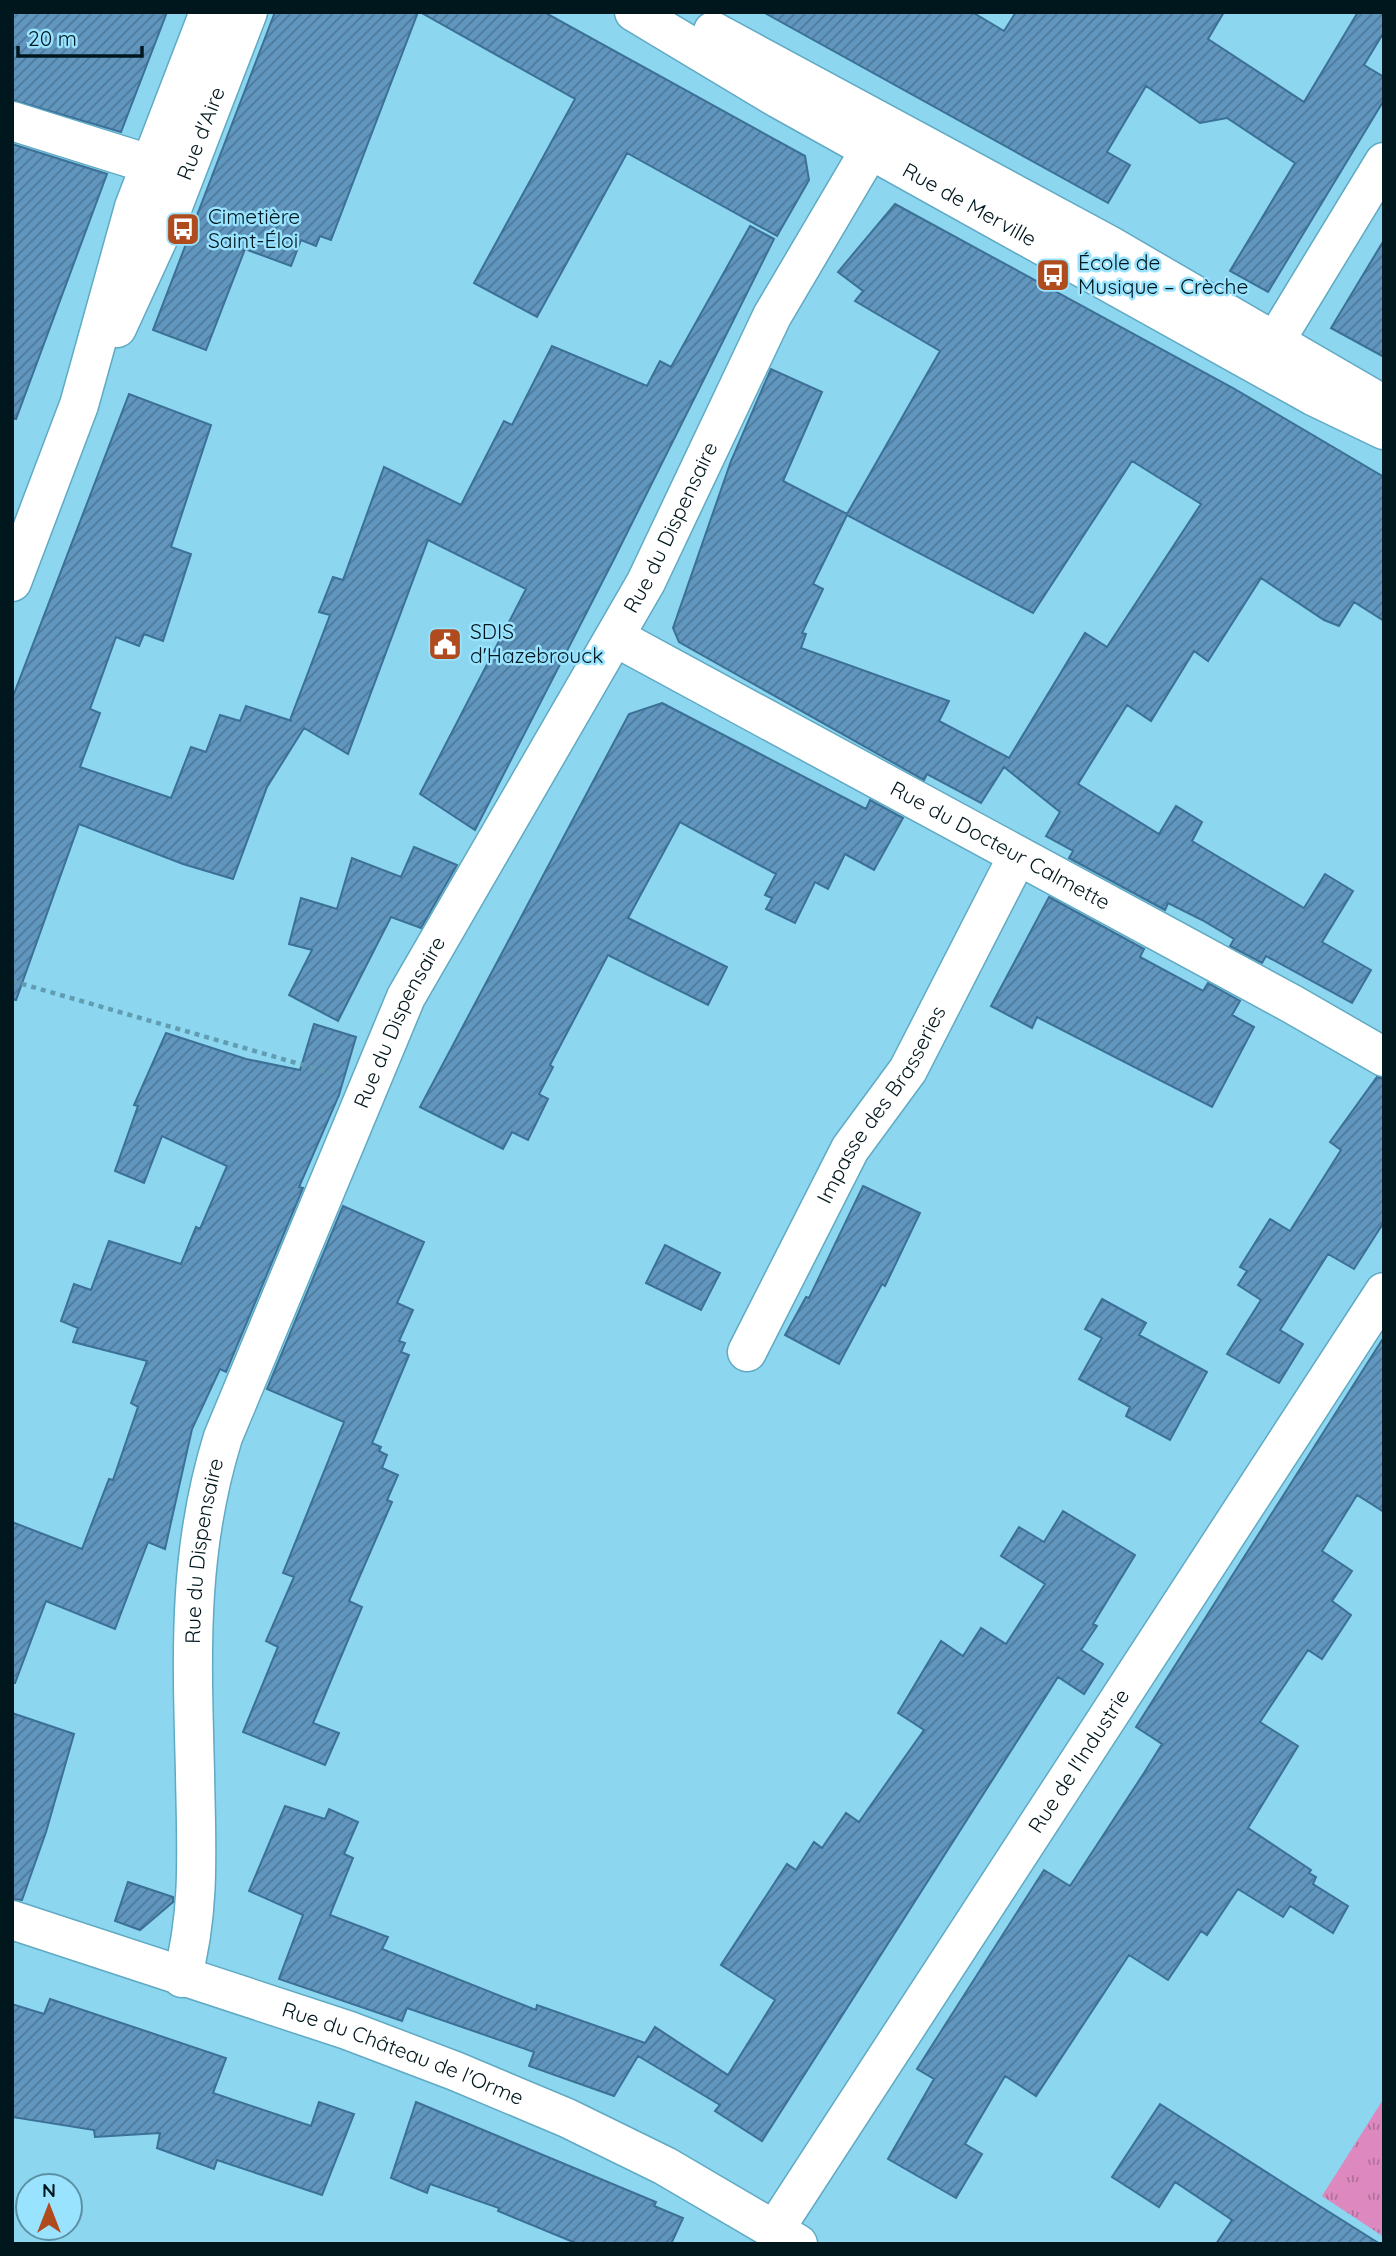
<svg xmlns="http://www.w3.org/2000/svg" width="1396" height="2256" viewBox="0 0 1396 2256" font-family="Quicksand,sans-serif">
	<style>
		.grass { fill: url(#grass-tufts) }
		.building { fill: url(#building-hatch); stroke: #3c7096; stroke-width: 2; fill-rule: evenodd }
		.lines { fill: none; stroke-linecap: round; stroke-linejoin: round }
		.minor-casing { stroke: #60aac3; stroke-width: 41 }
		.major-casing { stroke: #60aac3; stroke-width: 41 }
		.path { stroke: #619cb0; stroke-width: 4.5; stroke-dasharray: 5 5; stroke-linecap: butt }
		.minor { stroke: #fff; stroke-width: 38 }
		.major { stroke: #fff; stroke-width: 38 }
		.labels { text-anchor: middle; stroke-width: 5; stroke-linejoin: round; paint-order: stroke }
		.street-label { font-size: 21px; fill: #01171e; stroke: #99e3fe }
		.poi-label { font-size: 21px; fill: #01171e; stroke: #99e3fe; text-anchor: start }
	</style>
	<defs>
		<pattern id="grass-tufts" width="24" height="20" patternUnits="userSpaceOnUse" patternTransform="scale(1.75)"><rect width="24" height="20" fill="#dd89bf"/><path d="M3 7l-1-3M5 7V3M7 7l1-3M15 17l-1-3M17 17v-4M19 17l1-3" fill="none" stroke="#b16f9b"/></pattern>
		<pattern id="building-hatch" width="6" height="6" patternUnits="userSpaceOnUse" patternTransform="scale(1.75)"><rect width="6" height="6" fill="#6196be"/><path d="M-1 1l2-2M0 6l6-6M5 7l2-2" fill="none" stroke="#4e799a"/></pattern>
	</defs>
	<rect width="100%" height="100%" fill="#8cd6f0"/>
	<path class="grass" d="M 1384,2098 L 1384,2237 L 1322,2196 Z"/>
	<path class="building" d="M 12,12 L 167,12 L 121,132 L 12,100 Z
		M 275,12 L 418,12 L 331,240 L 320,236 L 316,246 L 301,240 L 291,266 L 245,249 L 206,350 L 153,330 Z
		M 420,12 L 544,12 L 805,156 L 809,180 L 777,236 L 627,153 L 537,317 L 474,283 L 575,99 Z
		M 763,12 L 972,12 L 1004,31 L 1016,12 L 1224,12 L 1208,39 L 1304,102 L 1358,12 L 1384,12 L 1384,32 L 1364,65 L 1384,77 L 1384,100 L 1268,292 L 1230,271 L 1295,163 L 1227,118 L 1200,123 L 1146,86 L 1107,152 L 1130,165 L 1108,203 Z
		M 12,144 L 107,174 L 16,419 L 12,418 Z
		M 895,204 L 1233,388 L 1384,477 L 1384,621 L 1354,602 L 1339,626 L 1324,620 L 1261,578 L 1208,661 L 1194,651 L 1151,721 L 1127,705 L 1078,784 L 1159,834 L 1176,806 L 1202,822 L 1192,841 L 1304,908 L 1325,874 L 1353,891 L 1322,942 L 1371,970 L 1352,1003 L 1266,956 L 1262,963 L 1230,946 L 1234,939 L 1202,920 L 1168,903 L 1165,910 L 1069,858 L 1073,851 L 1046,836 L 1060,812 L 1004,767 L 981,803 L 927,774 L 924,780 L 679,642 L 673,628 L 731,461 L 771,369 L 822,392 L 783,481 L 847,514 L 940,351 L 855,301 L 863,291 L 838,272 ZM 1132,461 L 1201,504 L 1107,647 L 1085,633 L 1009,758 L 939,721 L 949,701 L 801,648 L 806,634 L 802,633 L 823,589 L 813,584 L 847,515 L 1033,613 Z
		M 750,226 L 774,239 L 613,561 L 475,830 L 420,794 L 526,589 L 428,540 L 348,754 L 304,728 L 267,787 L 233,879 L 183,864 L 79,824 L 16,1000 L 12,999 L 12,699 L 129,394 L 211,425 L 171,547 L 191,554 L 163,641 L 144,634 L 139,646 L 116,637 L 90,709 L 100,713 L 80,767 L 171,798 L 191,747 L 206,752 L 220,715 L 240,721 L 246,706 L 292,721 L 290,720 L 330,615 L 319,612 L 333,577 L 343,580 L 384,467 L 461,505 L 504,421 L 512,425 L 552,346 L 647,386 L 660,361 L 671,367 Z
		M 1384,240 L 1384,357 L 1331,328 Z
		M 662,703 L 866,809 L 870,800 L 903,818 L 874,870 L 845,854 L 828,889 L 815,882 L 795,923 L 766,909 L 772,898 L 765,895 L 776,874 L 680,822 L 628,918 L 727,967 L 708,1005 L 608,955 L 550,1065 L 553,1067 L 539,1094 L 548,1099 L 528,1140 L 512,1132 L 503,1149 L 420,1107 L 629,714 Z
		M 414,847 L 457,865 L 421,928 L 391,917 L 338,1021 L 289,995 L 312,950 L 289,944 L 301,898 L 337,909 L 352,858 L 401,877 Z
		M 1049,897 L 1144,949 L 1140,957 L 1203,991 L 1208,983 L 1240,1001 L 1232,1015 L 1254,1027 L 1212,1107 L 1037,1017 L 1032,1028 L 991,1006 Z
		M 314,1024 L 356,1037 L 339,1095 L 299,1187 L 303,1188 L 226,1372 L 220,1369 L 192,1429 L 165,1549 L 148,1542 L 115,1629 L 46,1601 L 15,1683 L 12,1683 L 12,1522 L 82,1549 L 109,1479 L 113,1480 L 138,1407 L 131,1403 L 147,1361 L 73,1342 L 78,1328 L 61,1321 L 74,1284 L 91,1290 L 109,1241 L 181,1264 L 196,1227 L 200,1229 L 227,1166 L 162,1136 L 144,1183 L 115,1171 L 138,1106 L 134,1105 L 166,1033 L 246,1059 L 300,1070 Z
		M 1377,1077 L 1384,1079 L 1384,1222 L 1354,1269 L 1328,1254 L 1280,1330 L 1303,1344 L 1279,1383 L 1227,1354 L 1261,1300 L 1238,1285 L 1247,1271 L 1240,1267 L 1270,1219 L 1290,1231 L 1341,1150 L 1330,1142 Z
		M 863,1186 L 920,1213 L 885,1286 L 882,1284 L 839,1364 L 785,1335 L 806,1297 L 809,1298 Z
		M 343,1206 L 424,1242 L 397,1303 L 413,1310 L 399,1341 L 405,1343 L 401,1352 L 409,1355 L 372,1443 L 381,1447 L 379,1451 L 387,1455 L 382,1468 L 398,1475 L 387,1500 L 392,1502 L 349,1601 L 362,1607 L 313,1723 L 339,1733 L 325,1765 L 243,1732 L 278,1647 L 266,1641 L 294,1577 L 283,1573 L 344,1422 L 267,1389 Z
		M 665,1245 L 720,1273 L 701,1310 L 646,1283 Z
		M 1102,1299 L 1146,1323 L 1139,1335 L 1207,1372 L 1170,1440 L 1126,1416 L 1130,1407 L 1079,1379 L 1102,1338 L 1085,1329 Z
		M 1384,1337 L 1384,1512 L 1357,1495 L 1322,1551 L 1352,1571 L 1332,1601 L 1351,1615 L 1322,1659 L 1308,1650 L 1260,1722 L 1298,1746 L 1248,1828 L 1311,1870 L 1309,1873 L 1316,1877 L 1313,1884 L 1348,1906 L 1333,1933 L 1290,1906 L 1283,1917 L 1238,1889 L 1207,1935 L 1201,1931 L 1168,1980 L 1129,1955 L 1036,2096 L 1005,2076 L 965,2144 L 982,2154 L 956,2198 L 888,2159 L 934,2079 L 917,2069 L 1044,1870 L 1070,1886 L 1144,1773 L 1162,1744 L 1136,1727 Z
		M 1063,1511 L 1135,1555 L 1093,1624 L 1097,1626 L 1081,1650 L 1103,1664 L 1084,1694 L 1058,1677 L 762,2141 L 715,2111 L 720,2105 L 638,2056 L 614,2096 L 529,2066 L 534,2052 L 407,2008 L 402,2021 L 279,1979 L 303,1915 L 249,1891 L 285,1806 L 325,1819 L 329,1809 L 358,1822 L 344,1854 L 353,1858 L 330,1915 L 388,1937 L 382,1949 L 536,2010 L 537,2005 L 645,2043 L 655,2027 L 728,2075 L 775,2000 L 721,1965 L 787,1864 L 796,1870 L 814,1842 L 822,1848 L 846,1813 L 859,1822 L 924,1730 L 898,1713 L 941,1641 L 963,1656 L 981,1628 L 1006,1644 L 1045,1584 L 1001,1556 L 1019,1527 L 1044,1542 Z
		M 12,1713 L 74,1734 L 46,1832 L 22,1900 L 12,1899 Z
		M 128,1882 L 173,1897 L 173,1902 L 140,1930 L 115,1921 Z
		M 50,1999 L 226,2058 L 213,2093 L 311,2126 L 319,2102 L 354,2114 L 322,2195 L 217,2160 L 214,2169 L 157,2148 L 160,2133 L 95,2137 L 94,2130 L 12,2117 L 12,2004 L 44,2014 Z
		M 416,2102 L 656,2202 L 654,2206 L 683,2218 L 671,2244 L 578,2244 L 498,2211 L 499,2208 L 430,2184 L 427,2193 L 391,2178 Z
		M 1160,2104 L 1299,2193 L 1380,2244 L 1216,2244 L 1232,2220 L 1175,2182 L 1159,2207 L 1112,2177 Z"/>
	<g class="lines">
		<g class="minor-casing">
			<g id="minor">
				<path id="s1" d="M 634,12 L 779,99 L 1313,396 L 1384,430"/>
				<path d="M 713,31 L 1109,245 L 1384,405"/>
				<path d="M 12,121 L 181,174"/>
				<path d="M 1263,361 L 1384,162"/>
				<path id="s2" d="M 615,637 L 1292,1004 L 1384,1057"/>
				<path id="s3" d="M 747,1352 L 850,1149 L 908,1070 L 1017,857"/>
				<path id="s4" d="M 12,1920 L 347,2030 L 455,2071 L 567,2118 L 665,2166 L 798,2244"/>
				<path id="s5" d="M 182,1978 C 201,1910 196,1842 195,1773 C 192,1654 187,1553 223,1437 L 406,997 L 646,582 L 772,316 L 871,148"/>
				<path id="s6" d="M 775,2229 L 1384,1292"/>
			</g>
		</g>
		<g class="major-casing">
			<g id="major">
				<path id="s7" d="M 117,328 L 174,204 L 248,12"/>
				<path d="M 12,582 L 79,405 L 134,207 L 209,12"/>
			</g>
		</g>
		<path class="path" d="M 12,981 L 331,1073"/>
		<use href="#minor" class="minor"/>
		<use href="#major" class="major"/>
	</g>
	<defs>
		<g id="bus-square" transform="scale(1.75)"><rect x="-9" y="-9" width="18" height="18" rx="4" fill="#b04b1d" stroke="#99e3fe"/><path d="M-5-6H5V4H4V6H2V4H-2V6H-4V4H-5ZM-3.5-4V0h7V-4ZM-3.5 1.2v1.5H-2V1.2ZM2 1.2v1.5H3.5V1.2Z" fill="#fff"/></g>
		<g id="civic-square" transform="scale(1.75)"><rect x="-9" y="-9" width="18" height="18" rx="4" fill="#b04b1d" stroke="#99e3fe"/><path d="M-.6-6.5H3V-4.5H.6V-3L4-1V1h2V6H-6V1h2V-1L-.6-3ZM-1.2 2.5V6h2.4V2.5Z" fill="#fff"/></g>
	</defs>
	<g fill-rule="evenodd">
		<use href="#bus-square" x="183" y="229"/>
		<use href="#bus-square" x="1053" y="275"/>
		<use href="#civic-square" x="445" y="644"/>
	</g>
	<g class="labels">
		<g class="street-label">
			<text dy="7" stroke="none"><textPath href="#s7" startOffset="212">Rue d'Aire</textPath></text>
			<text dy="7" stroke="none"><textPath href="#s1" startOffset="387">Rue de Merville</textPath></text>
			<text dy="7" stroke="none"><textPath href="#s5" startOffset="1561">Rue du Dispensaire</textPath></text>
			<text dy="7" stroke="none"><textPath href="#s2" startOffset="438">Rue du Docteur Calmette</textPath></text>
			<text dy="7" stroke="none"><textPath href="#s5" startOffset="996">Rue du Dispensaire</textPath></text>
			<text dy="7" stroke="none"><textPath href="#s3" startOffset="282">Impasse des Brasseries</textPath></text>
			<text dy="7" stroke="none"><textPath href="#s5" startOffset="429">Rue du Dispensaire</textPath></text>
			<text dy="7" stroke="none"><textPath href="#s6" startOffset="558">Rue de l'Industrie</textPath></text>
			<text dy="7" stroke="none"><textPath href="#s4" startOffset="413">Rue du Château de l'Orme</textPath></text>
		</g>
		<g class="poi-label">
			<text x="208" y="224">Cimetière<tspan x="208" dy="24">Saint-Éloi</tspan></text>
			<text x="1078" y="270">École de<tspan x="1078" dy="24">Musique – Crèche</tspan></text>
			<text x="470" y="639">SDIS<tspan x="470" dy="24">d'Hazebrouck</tspan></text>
		</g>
	</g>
	<rect width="1396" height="2256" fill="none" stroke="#01171e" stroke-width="28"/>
	<g transform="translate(49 2207)"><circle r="33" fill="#99e3fe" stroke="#5c91a4" stroke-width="2"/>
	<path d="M0-5L12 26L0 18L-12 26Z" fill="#b04b1d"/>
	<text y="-10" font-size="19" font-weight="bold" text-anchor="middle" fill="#01171e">N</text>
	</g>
	<path d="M18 46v10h124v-10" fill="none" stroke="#01171e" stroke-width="3.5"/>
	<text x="28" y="46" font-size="21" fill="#01171e" stroke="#99e3fe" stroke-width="5" paint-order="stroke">20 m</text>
</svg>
